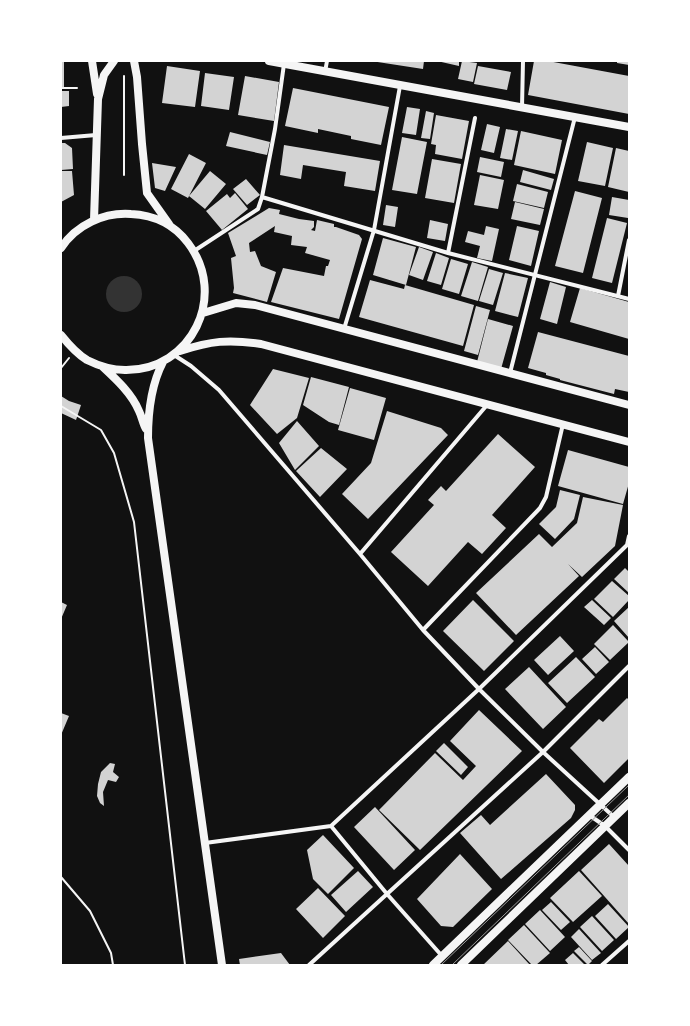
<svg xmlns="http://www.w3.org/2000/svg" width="690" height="1026" viewBox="0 0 690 1026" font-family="Literata,serif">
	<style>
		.water { fill: #333 }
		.building { fill: #d3d3d3 }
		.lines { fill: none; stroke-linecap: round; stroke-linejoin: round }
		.path { stroke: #f5f5f5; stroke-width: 2 }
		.minor { stroke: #f5f5f5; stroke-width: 4 }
		.primary { stroke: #f5f5f5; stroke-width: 8 }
		.tram { stroke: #9a9a9a; stroke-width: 1 }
	</style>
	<rect width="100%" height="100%" fill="#111"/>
	<path class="water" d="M106 294a18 18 0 1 1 36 0a18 18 0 1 1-36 0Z"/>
	<path class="building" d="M 61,61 L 64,61 L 64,87 L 61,87 Z
		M 371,61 L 424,61 L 423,69 Z
		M 437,61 L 459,61 L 459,66 Z
		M 462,61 L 477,63 L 473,82 L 458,79 Z
		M 534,61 L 548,61 L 629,76 L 629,114 L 528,95 Z
		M 617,61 L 629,61 L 629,65 L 617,63 Z
		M 167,66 L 200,71 L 195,107 L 162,103 Z
		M 478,66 L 511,72 L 507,90 L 474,84 Z
		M 205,73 L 234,77 L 229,110 L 201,106 Z
		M 245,76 L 279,82 L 274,121 L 238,115 Z
		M 293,88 L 389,107 L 381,145 L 351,139 L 351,136 L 318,129 L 318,133 L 285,126 Z
		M 61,91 L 69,91 L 69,106 L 61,107 Z
		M 407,107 L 420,109 L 416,135 L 402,133 Z
		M 426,111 L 434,113 L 430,139 L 421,138 Z
		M 436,115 L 469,121 L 462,159 L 435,154 L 436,145 L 431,144 Z
		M 487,124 L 500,127 L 494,153 L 481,150 Z
		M 506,129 L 518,131 L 512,160 L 500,158 Z
		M 521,131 L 562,140 L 555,174 L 514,165 Z
		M 230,132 L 270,142 L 267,155 L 226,146 Z
		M 402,137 L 427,142 L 417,194 L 392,190 Z
		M 587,142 L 613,148 L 605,186 L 578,181 Z
		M 61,143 L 65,143 L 72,148 L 73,169 L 61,170 Z
		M 284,145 L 380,161 L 375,191 L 344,186 L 346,172 L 303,165 L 301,179 L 280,175 Z
		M 616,148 L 629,151 L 629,192 L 608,187 Z
		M 189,154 L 206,163 L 188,198 L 171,189 Z
		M 480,157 L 504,162 L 501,177 L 477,172 Z
		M 432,159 L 461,164 L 454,203 L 425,198 Z
		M 152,163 L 176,167 L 165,191 L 155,188 Z
		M 523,170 L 554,179 L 551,190 L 520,182 Z
		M 61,171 L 72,171 L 74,195 L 61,202 Z
		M 210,171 L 226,184 L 205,209 L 189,196 Z
		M 480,175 L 504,180 L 498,209 L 474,205 Z
		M 246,179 L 260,195 L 247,205 L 233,189 Z
		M 517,184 L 548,192 L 544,208 L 513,201 Z
		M 575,191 L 602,198 L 583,273 L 555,266 Z
		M 235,193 L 248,209 L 222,230 L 206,211 L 227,194 L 230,198 Z
		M 612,197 L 629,200 L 628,218 L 609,215 Z
		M 515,202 L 544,209 L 540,225 L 511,219 Z
		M 386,205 L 398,207 L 395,227 L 383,225 Z
		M 269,208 L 280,210 L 279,214 L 299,219 L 314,221 L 314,227 L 311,230 L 315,231 L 317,220 L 334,224 L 334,227 L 336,227 L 359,235 L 362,239 L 339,319 L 271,302 L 283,268 L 324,276 L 326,266 L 328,266 L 330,260 L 305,253 L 307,247 L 291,245 L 292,236 L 274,232 L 275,226 L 249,243 L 250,252 L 255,251 L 261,266 L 276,272 L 267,302 L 233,293 L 234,288 L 231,258 L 236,256 L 228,233 Z
		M 607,218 L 627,223 L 612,283 L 592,278 Z
		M 430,220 L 448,224 L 445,241 L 427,238 Z
		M 486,226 L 499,229 L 492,261 L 477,258 L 480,246 L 465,242 L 468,231 L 484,235 Z
		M 517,226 L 539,231 L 531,266 L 509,260 Z
		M 383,238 L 416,247 L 406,285 L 373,275 Z
		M 419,247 L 433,252 L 423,280 L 409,275 Z
		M 436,253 L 449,258 L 441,285 L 427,281 Z
		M 451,259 L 468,264 L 459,294 L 442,289 Z
		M 472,262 L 488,267 L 478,301 L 461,296 Z
		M 489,269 L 503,273 L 493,305 L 479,301 Z
		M 505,273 L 528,278 L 518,317 L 495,311 Z
		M 370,280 L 404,289 L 405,285 L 474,305 L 463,346 L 359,317 Z
		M 550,282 L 566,287 L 557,324 L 540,319 Z
		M 580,288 L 629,302 L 629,339 L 570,322 Z
		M 476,306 L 490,310 L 478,355 L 464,351 Z
		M 488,319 L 513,326 L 501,369 L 477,362 Z
		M 538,332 L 629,356 L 629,392 L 615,389 L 614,394 L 560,380 L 560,379 L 546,375 L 546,373 L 528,368 Z
		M 273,369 L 309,378 L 297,418 L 277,434 L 250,405 Z
		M 311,377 L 349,387 L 339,425 L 329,422 L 303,405 Z
		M 350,388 L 386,398 L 374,440 L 338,430 Z
		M 61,396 L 69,401 L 81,405 L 76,420 L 61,413 Z
		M 387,411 L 441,428 L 448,435 L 368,519 L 342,494 L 371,463 Z
		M 297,421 L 319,446 L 295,470 L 279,443 Z
		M 498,434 L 535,467 L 492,515 L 506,528 L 482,554 L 468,542 L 428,586 L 391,552 L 434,505 L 428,500 L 441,486 L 446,491 Z
		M 321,448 L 347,469 L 320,497 L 296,471 Z
		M 568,450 L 629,467 L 629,483 L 623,504 L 558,486 Z
		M 560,490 L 580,495 L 574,519 L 555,539 L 539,524 L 556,507 Z
		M 583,497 L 623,505 L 615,546 L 582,577 L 568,564 L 579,576 L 516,635 L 476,593 L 539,534 L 552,547 L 577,523 Z
		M 625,568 L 629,572 L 629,593 L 614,579 Z
		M 612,581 L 629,596 L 629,600 L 613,617 L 594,599 Z
		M 473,600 L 514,641 L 484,671 L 443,631 Z
		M 592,600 L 611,618 L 604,625 L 584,607 Z
		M 61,602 L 67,605 L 61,619 Z
		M 629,607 L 629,638 L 614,621 Z
		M 613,625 L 629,642 L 610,660 L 594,644 Z
		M 560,636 L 574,651 L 548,675 L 534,660 Z
		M 595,647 L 609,662 L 596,674 L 582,659 Z
		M 576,657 L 595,677 L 567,703 L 548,683 Z
		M 529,667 L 566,707 L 543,729 L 505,689 Z
		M 627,698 L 629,700 L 629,758 L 604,783 L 570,748 L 599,719 L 603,722 Z
		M 479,710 L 522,751 L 420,850 L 379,810 L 435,753 L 463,780 L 476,766 L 450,741 Z
		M 61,713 L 69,716 L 61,735 Z
		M 444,743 L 468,767 L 461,775 L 436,751 Z
		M 110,763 L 115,764 L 113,772 L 119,777 L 116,782 L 108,780 L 103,792 L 104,806 L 100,803 L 97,796 L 98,784 L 101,772 Z
		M 546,774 L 575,805 L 575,810 L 571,818 L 501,879 L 460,833 L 481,815 L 490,825 Z
		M 375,807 L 415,850 L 394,870 L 354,827 Z
		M 323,835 L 354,868 L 328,894 L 313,879 L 307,850 Z
		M 609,844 L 629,866 L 629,924 L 581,870 Z
		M 460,854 L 492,889 L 453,927 L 441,926 L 417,899 Z
		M 358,871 L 373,887 L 346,912 L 331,895 Z
		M 579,871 L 602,896 L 573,922 L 550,898 Z
		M 318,888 L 345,916 L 323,938 L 296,909 Z
		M 551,902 L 570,922 L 561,930 L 542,910 Z
		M 608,904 L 629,927 L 616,939 L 595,916 Z
		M 540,910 L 565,937 L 550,951 L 525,924 Z
		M 592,916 L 614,940 L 602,951 L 580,927 Z
		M 524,925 L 550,953 L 536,965 L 532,965 L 508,940 Z
		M 579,929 L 601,953 L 592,960 L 571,937 Z
		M 508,941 L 530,965 L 483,965 Z
		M 579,947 L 592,961 L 588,965 L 574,951 Z
		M 281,953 L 290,965 L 240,965 L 239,959 Z
		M 573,953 L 585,965 L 569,965 L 565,960 Z"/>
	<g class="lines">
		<path class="path" d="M 124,76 L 124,175
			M 61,88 L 77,88
			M 61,368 L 69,358
			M 61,406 L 101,430 L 114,453 L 134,522 L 185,965
			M 61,877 L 90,911 L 111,953 L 113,965"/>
		<path class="minor" d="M 325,72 L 327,61
			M 522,107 L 523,61
			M 61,138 L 96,135
			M 262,197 L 448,253 L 629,299
			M 194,251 L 258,209 L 262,197 L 275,129 L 284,64
			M 448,253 L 475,118
			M 618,296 L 629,240
			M 344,329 L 374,230 L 400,86
			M 174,355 L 191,366 L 219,390 L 360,554 L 423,630 L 479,689 L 543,752 L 614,817
			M 510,373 L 575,117
			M 360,554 L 487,405
			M 423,630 L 540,508 L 546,497 L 563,424
			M 589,815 L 605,826 L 629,850
			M 331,826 L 387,894 L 442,956
			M 205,843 L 331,826 L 479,689 L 627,545 L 629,536
			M 309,965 L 543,752 L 629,666
			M 602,965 L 629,941"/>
		<path class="primary" d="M 92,61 L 97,94
			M 134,61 L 137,77 L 142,144 L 147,193 L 169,224
			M 269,61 L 629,127
			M 94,220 L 98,99 L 104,75 L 114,61
			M 61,248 C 76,225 104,212 131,214 C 153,215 174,224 188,243 C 228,295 192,371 125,370 C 112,370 99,366 87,360 C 77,354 69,345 61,335
			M 203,313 L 236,303 L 255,305 L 629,405
			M 180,351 C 211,341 228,339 261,344 L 629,442
			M 163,362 C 151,385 148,411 148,438 L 222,965
			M 103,367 C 117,380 132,394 139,411 C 142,417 143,424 146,429
			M 433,965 L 629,777
			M 461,965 L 629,803"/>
		<path class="tram" d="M 441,965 L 629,785
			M 452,965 L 629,795"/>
	</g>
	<rect width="690" height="1026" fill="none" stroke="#ffffff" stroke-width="124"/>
</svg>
